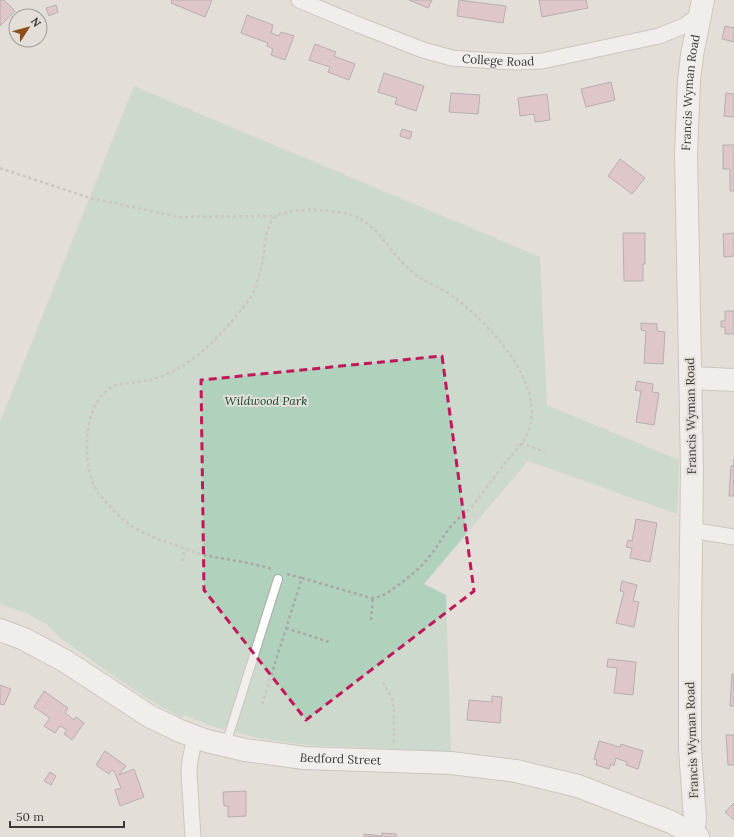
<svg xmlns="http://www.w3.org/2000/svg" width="734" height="837" viewBox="0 0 734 837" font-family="Lora,serif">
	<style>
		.green { fill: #b0d2bd }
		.building { fill: #daa8b6; stroke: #7e7678 }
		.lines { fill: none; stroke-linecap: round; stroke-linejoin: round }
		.lane-casing { stroke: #aba8a1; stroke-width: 10 }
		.street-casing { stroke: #aba8a1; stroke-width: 17 }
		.secondary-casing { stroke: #aba8a1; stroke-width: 24 }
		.path { stroke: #aba8a2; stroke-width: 2.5; stroke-dasharray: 3 3; stroke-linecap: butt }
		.lane { stroke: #fff; stroke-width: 8 }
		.street { stroke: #fff; stroke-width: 15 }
		.secondary { stroke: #fff; stroke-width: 22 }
		.marked { fill: none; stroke: #c2185b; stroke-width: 3; stroke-dasharray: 8 5; stroke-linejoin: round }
		.labels { text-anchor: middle; stroke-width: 4; stroke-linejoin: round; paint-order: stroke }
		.street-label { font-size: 12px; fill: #3b3937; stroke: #e3dfd8 }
		.park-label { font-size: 12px; font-style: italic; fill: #0f482d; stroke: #e3dfd8 }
	</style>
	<rect width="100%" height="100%" fill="#e3dfd8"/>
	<path class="green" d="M 134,86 L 540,257 L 547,405 L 679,460 L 677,514 L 528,461 L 424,584 L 446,595 L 451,752 L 307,745 L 262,739 L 211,726 L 185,715 L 182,718 L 151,701 L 112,675 L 59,637 L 48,625 L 28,614 L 0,604 L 0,422 Z"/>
	<path class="building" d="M 0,0 L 4,0 L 15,11 L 0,26 Z
		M 172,0 L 212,0 L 205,17 L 171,3 Z
		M 409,0 L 432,0 L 428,8 Z
		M 459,0 L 506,6 L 503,23 L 457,16 Z
		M 539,0 L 586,0 L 588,8 L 542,17 Z
		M 56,5 L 58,12 L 49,16 L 46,8 Z
		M 247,15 L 273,25 L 271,33 L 279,36 L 281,32 L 294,36 L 285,60 L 271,55 L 273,49 L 267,46 L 268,43 L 241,33 Z
		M 725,26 L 734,28 L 734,26 L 734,42 L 722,39 Z
		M 315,44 L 336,52 L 334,56 L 355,64 L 349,80 L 328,72 L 330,67 L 309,60 Z
		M 384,73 L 424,86 L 416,111 L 395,104 L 397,98 L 378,92 Z
		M 611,82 L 615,100 L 586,107 L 581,89 Z
		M 451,93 L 480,95 L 478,114 L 449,112 Z
		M 726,93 L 734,94 L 734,117 L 724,116 Z
		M 547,94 L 550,120 L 535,122 L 534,114 L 520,116 L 518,98 Z
		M 402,129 L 412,132 L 410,139 L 400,136 Z
		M 723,145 L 734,145 L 734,191 L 730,191 L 730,169 L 723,169 Z
		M 620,159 L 645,178 L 632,194 L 608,176 Z
		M 623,233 L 645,233 L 645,264 L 643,264 L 643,281 L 624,281 Z
		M 734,233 L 734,256 L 724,257 L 723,234 Z
		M 725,311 L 734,311 L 734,334 L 725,334 L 725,327 L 721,327 L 721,321 L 725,321 Z
		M 641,323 L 657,324 L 657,331 L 665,332 L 663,364 L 644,363 L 646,331 L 641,330 Z
		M 637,381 L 653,384 L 652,392 L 659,393 L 654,425 L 636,422 L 641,391 L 635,390 Z
		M 734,459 L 734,496 L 729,496 L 731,466 L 734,466 Z
		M 636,519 L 657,523 L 650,562 L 630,558 L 632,548 L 626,547 L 628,540 L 632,541 Z
		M 622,581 L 637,585 L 633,601 L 639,602 L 634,627 L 616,623 L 624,592 L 620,591 Z
		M 608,659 L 636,662 L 633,695 L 614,693 L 617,668 L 607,667 Z
		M 732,674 L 734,674 L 734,706 L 730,706 Z
		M 0,685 L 11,689 L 4,705 L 0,704 Z
		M 44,691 L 68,708 L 65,713 L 74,720 L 76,717 L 84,723 L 72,740 L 64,734 L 67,730 L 60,726 L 55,733 L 44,726 L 50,718 L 34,707 Z
		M 492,696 L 502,697 L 500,723 L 467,720 L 469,700 L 492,702 Z
		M 726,735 L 734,735 L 734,765 L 728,765 Z
		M 599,741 L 620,747 L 621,744 L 643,751 L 638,769 L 626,765 L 627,762 L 616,758 L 614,766 L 611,764 L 609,769 L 596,765 L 597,760 L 594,759 Z
		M 105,751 L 126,766 L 119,775 L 134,769 L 144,797 L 120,806 L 115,790 L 121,788 L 115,773 L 112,770 L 109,774 L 96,765 Z
		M 50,772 L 56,776 L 51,785 L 44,781 Z
		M 246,791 L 246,816 L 228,817 L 228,806 L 224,806 L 223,792 Z
		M 734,803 L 734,820 L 725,812 Z
		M 382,833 L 396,834 L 396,837 L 364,837 L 364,834 L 382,836 Z"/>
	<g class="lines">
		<g class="lane-casing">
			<path id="lane" d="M 226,744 L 278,579"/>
		</g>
		<g class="street-casing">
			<g id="street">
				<path id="s1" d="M 299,0 L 359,25 L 423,50 L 452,58 L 465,59 L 516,62 L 542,61 L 659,36 L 686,25 L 700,14"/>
				<path d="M 691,530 L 734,537"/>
				<path d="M 193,837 L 189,773 L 190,760 L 195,737"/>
			</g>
		</g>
		<g class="secondary-casing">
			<g id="secondary">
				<path d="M 691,378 L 734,380"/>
				<path id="s2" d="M 0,630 L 24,639 L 65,661 L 149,716 L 180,731 L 207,741 L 245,750 L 304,758 L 451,763 L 516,771 L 578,786 L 671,822 L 698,837"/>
				<path id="s3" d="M 693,833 L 695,818 L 690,750 L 690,627 L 692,470 L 686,154 L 689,80 L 692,55 L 703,0"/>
			</g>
		</g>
		<path class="path" d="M 0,168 L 90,198 L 179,217 L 277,216
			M 521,443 L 545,452
			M 182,561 L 185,549
			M 287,574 L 302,578
			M 371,620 L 373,598
			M 286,628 L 329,642
			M 383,682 L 392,698 L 394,709 L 394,743
			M 262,704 L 302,578 L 371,598 C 381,598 389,592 397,586 C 406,579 416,572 424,563 C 433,553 440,541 448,530 C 455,520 465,514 473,505 C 483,493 492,480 502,467 C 509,458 517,450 524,440 C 554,391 490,324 454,297 C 442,288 426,283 414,273 C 388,254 379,220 344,213 C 328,210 287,206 274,218 C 264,227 265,255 261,268 C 259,276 257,284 254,291 C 250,300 243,307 237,315 C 212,346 178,378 137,382 C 131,383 125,383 119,384 C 102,389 92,407 89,424 C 85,446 86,474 98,493 C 103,499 109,505 114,511 C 122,519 131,527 142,532 C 151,537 160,539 169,543 C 179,546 188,550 197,553 C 222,560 248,561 272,569"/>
		<use href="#lane" class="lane"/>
		<use href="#street" class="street"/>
		<use href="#secondary" class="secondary"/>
	</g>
	<path d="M0 0H734V837H0ZM 442,356 L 474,591 L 306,720 L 204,590 L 201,380 Z" fill="#e3dfd8" fill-opacity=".55" fill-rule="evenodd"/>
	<path class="marked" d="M 442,356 L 474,591 L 306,720 L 204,590 L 201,380 Z"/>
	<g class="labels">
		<g class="street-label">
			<text dy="4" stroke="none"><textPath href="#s1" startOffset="210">College Road</textPath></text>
			<text dy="4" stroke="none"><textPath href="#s3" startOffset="741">Francis Wyman Road</textPath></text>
			<text transform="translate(691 416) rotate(-91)" y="4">Francis Wyman Road</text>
			<text transform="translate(692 740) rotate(-92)" y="4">Francis Wyman Road</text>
			<text dy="4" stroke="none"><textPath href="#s2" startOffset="371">Bedford Street</textPath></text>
		</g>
		<g class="park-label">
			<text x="266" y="405">Wildwood Park</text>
		</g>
	</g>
	<g transform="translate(28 28) rotate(54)"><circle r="19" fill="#e3dfd8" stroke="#a09d98"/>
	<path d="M0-3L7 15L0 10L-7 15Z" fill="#8f4e1a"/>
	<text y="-6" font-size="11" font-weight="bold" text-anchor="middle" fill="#3b3937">N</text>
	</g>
	<path d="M10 821v6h114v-6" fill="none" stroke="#3b3937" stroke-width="2"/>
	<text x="16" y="821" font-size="12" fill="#3b3937" stroke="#e3dfd8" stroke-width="3" paint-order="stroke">50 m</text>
</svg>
